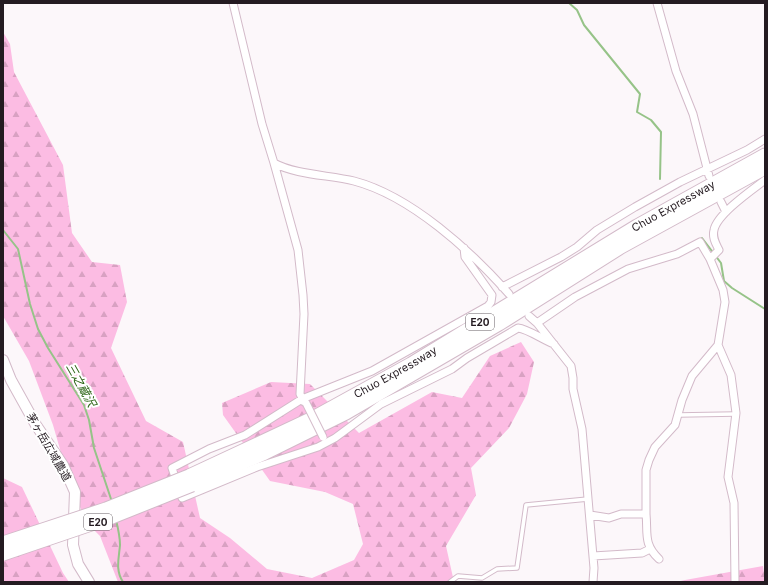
<svg xmlns="http://www.w3.org/2000/svg" width="768" height="585" viewBox="0 0 768 585" font-family="Inter,'Noto Sans JP',sans-serif">
	<style>
		.forest { fill: url(#forest-firs) }
		.lines { fill: none; stroke-linecap: round; stroke-linejoin: round }
		.stream { stroke: #96c388; stroke-width: 2 }
		.lane-casing { stroke: #d3bac9; stroke-width: 5.5 }
		.street-casing { stroke: #d3bac9; stroke-width: 9 }
		.secondary-casing { stroke: #d3bac9; stroke-width: 12 }
		.highway-casing { stroke: #d3bac9; stroke-width: 15 }
		.lane { stroke: #fff; stroke-width: 3.5 }
		.street { stroke: #fff; stroke-width: 7 }
		.secondary { stroke: #fff; stroke-width: 10 }
		.highway { stroke: #fff; stroke-width: 13 }
		.street-bridge-casing { stroke: #d3bac9; stroke-width: 9; stroke-linecap: butt }
		.highway-bridge-casing { stroke: #d3bac9; stroke-width: 15; stroke-linecap: butt }
		.street-bridge { stroke: #fff; stroke-width: 7 }
		.highway-bridge { stroke: #fff; stroke-width: 13 }
		.labels { text-anchor: middle; stroke-width: 4; stroke-linejoin: round; paint-order: stroke }
		.shield { fill: #fff; stroke: #665f64; stroke-width: 1 }
		.shield-label { font-size: 10px; font-weight: bold; fill: #241b21 }
		.street-label { font-size: 11px; fill: #241b21; stroke: #fff }
		.water-label { font-size: 12px; font-style: italic; fill: #2d6517; stroke: #fff }
	</style>
	<defs>
		<pattern id="forest-firs" width="22" height="20" patternUnits="userSpaceOnUse"><rect width="22" height="20" fill="#fcbce3"/><path d="M5 1l3.5 6h-7zM16 11l3.5 6h-7z" fill="#d8a1c2"/></pattern>
	</defs>
	<rect width="100%" height="100%" fill="#fcf7fa"/>
	<path class="forest" d="M 3,32 L 10,44 L 14,72 L 63,165 L 72,233 L 92,262 L 120,265 L 127,302 L 111,348 L 146,421 L 183,442 L 200,518 L 230,538 L 267,569 L 312,578 L 354,560 L 363,544 L 353,504 L 325,492 L 270,481 L 223,415 L 222,403 L 271,382 L 310,384 L 359,433 L 432,392 L 462,398 L 490,356 L 521,342 L 534,362 L 527,394 L 509,428 L 471,468 L 476,495 L 446,546 L 454,582 L 118,582 L 100,536 L 89,525 L 72,491 L 53,425 L 29,361 L 3,316 Z
		M 3,478 L 22,487 L 63,573 L 69,582 L 3,582 Z
		M 763,566 L 765,582 L 676,582 L 685,580 Z"/>
	<g class="lines">
		<path class="stream" d="M 569,3 L 577,10 L 584,25 L 640,94 L 637,112 L 651,120 L 661,132 L 660,179
			M 3,230 L 18,249 L 30,304 L 38,329 L 48,348 L 84,405 L 89,420 L 94,448 L 112,502
			M 702,238 L 721,263 L 724,281 L 732,288 L 765,309
			M 116,520 C 118,528 120,536 120,545 C 119,558 115,570 123,582"/>
		<g class="lane-casing">
			<path id="lane" d="M 679,415 L 735,414
				M 450,582 L 458,576 L 482,578 L 497,569 L 517,568 L 526,505 L 588,499"/>
		</g>
		<g class="street-casing">
			<path id="street" d="M 233,3 L 262,124 L 274,163 C 296,175 330,175 354,181 C 411,196 471,251 509,294
				M 657,3 L 676,71 L 693,114 L 709,176
				M 274,163 L 298,250 L 303,295 L 304,314 L 300,394 L 304,402
				M 721,202 L 726,212
				M 464,248 L 465,257 L 492,295 L 491,302 L 488,306 L 372,371 L 302,399 L 245,435 L 209,449 L 172,468 L 182,498 L 257,467 L 318,447 L 335,438 L 381,404 L 452,369 L 467,358 L 518,328 C 528,329 543,340 554,344
				M 502,287 L 561,257 L 577,247 L 597,230 L 635,207 L 680,182 L 747,150 L 765,139
				M 529,316 L 537,323 L 571,366 L 573,378 L 573,389 L 582,429 L 594,568 L 593,582
				M 537,323 L 575,297 L 628,269 L 677,254 L 700,242 L 710,259
				M 646,514 C 648,533 643,544 659,559
				M 590,515 L 609,518 L 621,514 L 646,514 L 646,470 L 649,460 L 655,447 L 675,425 L 682,400 L 692,376 L 718,345
				M 593,556 L 642,553 L 650,549
				M 735,582 L 734,503 L 728,477 L 736,413 L 731,375 L 718,345 L 725,302 L 723,290 L 710,259 L 719,250 C 716,244 712,238 714,230 C 717,214 752,190 765,180"/>
		</g>
		<g class="secondary-casing">
			<path id="secondary" d="M 3,360 L 11,380 L 36,425 L 63,465 L 75,492 L 73,545 L 78,564 L 89,582"/>
		</g>
		<g class="highway-casing">
			<g id="highway">
				<path id="s1" d="M 189,476 L 313,418 L 411,364 L 637,226 L 765,155"/>
				<path d="M 192,485 L 265,453 L 346,413 L 499,324 L 621,247 L 765,168"/>
			</g>
		</g>
		<use href="#lane" class="lane"/>
		<use href="#street" class="street"/>
		<use href="#secondary" class="secondary"/>
		<use href="#highway" class="highway"/>
		<g class="street-bridge-casing">
			<path id="street-bridge" d="M 306,403 L 323,437"/>
		</g>
		<g class="highway-bridge-casing">
			<path id="highway-bridge" d="M 3,543 L 106,509 L 189,476
				M 3,554 L 112,517 L 192,485"/>
		</g>
		<use href="#street-bridge" class="street-bridge"/>
		<use href="#highway-bridge" class="highway-bridge"/>
	</g>
	<g class="labels">
		<g class="shield">
			<rect x="466" y="314" width="28" height="16" rx="3"/>
			<rect x="84" y="514" width="28" height="16" rx="3"/>
		</g>
		<g class="shield-label">
			<text x="480" y="326">E20</text>
			<text x="98" y="526">E20</text>
		</g>
		<g class="street-label">
			<text dy="4" stroke="none"><textPath href="#s1" startOffset="555">Chuo Expressway</textPath></text>
			<text dy="4" stroke="none"><textPath href="#s1" startOffset="231">Chuo Expressway</textPath></text>
			<text transform="translate(49 447) rotate(60)" y="4">茅ヶ岳広域農道</text>
		</g>
		<g class="water-label">
			<text transform="translate(81 385) rotate(61)" y="4">三之蔵沢</text>
		</g>
	</g>
	<rect width="768" height="585" fill="none" stroke="#241b21" stroke-width="8"/>
</svg>
